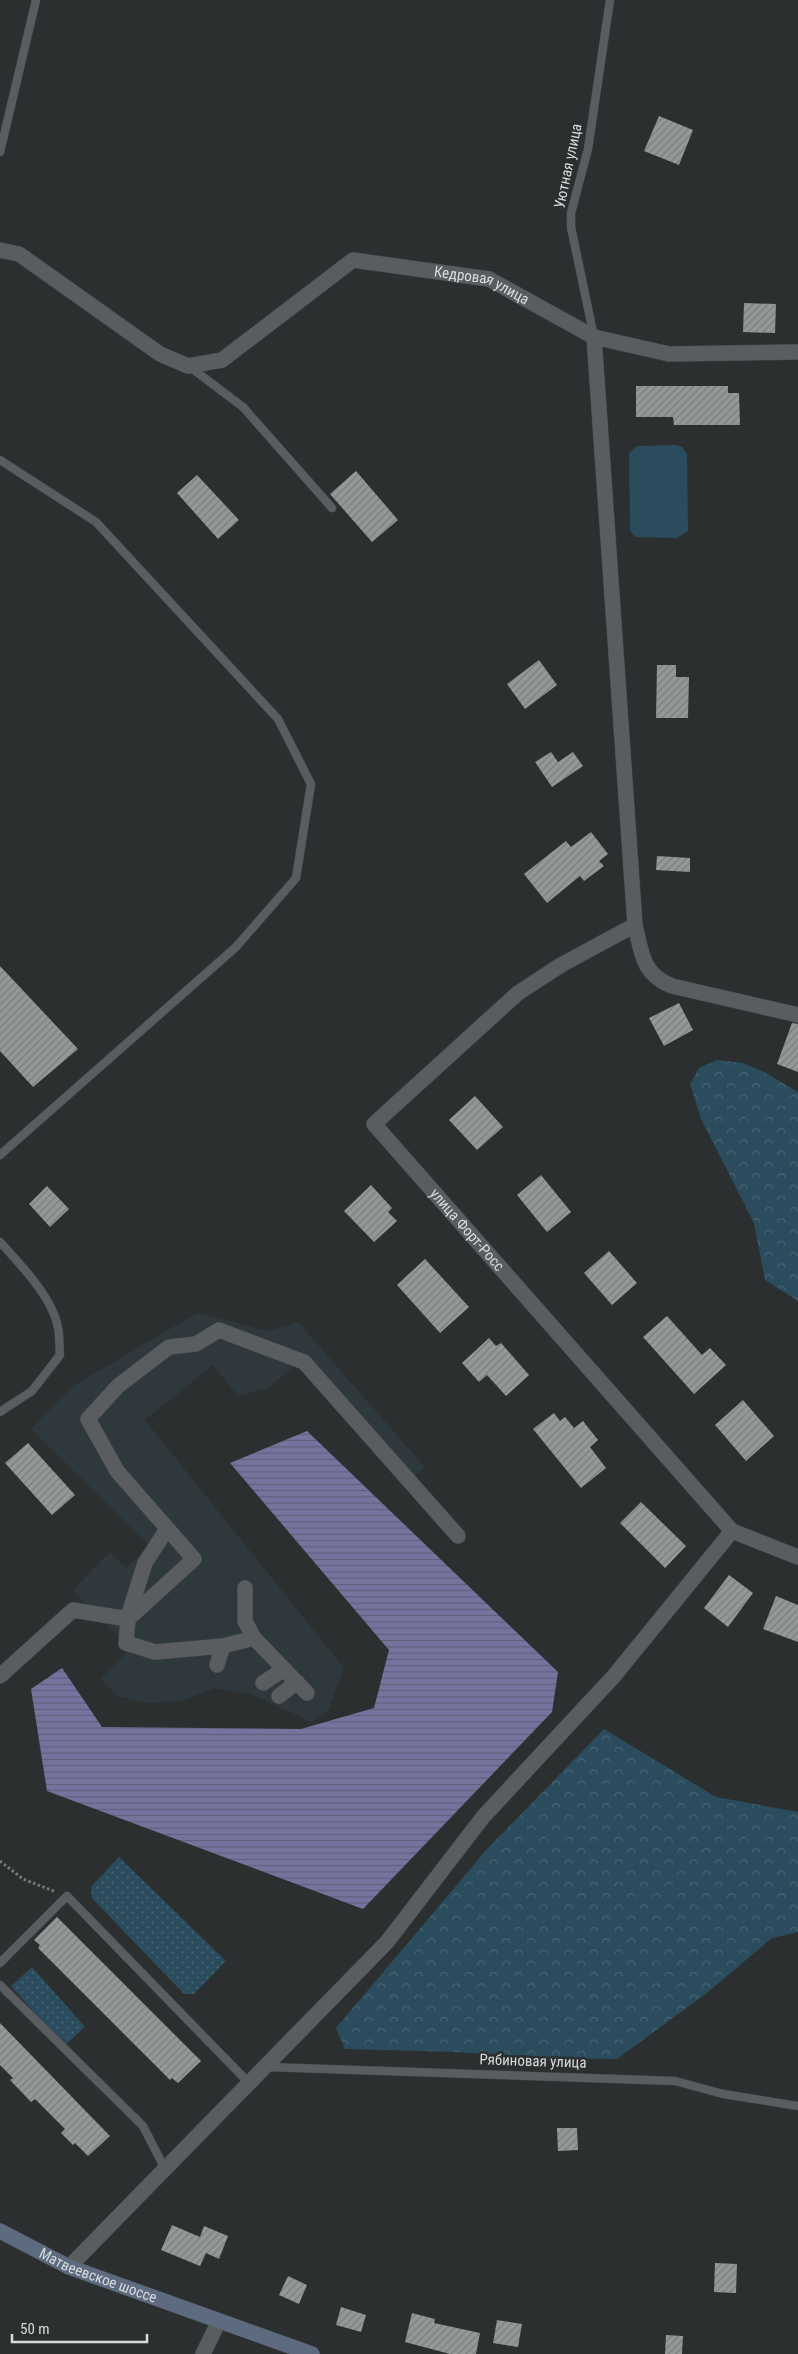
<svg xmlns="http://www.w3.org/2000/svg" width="798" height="2354" viewBox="0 0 798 2354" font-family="'Roboto Condensed',sans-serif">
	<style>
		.built { fill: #2f383d }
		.green { fill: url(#green-dots) }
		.forest { fill: url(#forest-crowns) }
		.pitch { fill: #2a4c5d }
		.water { fill: url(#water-rules) }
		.building { fill: url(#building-hatch) }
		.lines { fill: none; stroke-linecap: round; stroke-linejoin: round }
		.service-casing { stroke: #474a4b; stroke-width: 9 }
		.minor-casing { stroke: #474a4b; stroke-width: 16 }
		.secondary-casing { stroke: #474a4b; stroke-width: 16 }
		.path { stroke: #76797a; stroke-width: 3; stroke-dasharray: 2.5 2.5; stroke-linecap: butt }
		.service { stroke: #5a5d5f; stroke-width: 8 }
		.minor { stroke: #5a5d5f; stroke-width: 15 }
		.secondary { stroke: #5c6b80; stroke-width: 15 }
		.labels { text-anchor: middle; stroke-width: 5; stroke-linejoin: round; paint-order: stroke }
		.street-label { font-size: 15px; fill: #d9dbdc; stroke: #2c2f30 }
	</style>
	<defs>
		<pattern id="green-dots" width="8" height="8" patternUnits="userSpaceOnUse" patternTransform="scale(1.25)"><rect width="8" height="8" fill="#2a4c5d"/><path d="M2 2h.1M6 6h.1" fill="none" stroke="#486574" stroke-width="1.8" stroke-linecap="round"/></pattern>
		<pattern id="forest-crowns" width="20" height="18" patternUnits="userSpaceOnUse" patternTransform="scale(1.25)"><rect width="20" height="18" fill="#2a4c5d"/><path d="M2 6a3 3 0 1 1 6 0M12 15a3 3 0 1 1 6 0" fill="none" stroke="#486574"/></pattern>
		<pattern id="water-rules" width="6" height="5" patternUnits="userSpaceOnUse" patternTransform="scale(1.25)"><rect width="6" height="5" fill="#75749f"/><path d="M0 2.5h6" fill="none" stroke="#60607a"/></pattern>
		<pattern id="building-hatch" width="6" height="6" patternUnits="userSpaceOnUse" patternTransform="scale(1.25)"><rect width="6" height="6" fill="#949899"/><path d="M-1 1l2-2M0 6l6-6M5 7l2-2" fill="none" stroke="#7b7e7f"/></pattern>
	</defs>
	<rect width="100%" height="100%" fill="#2c2f30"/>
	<path class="built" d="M 197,1313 L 268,1331 L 298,1322 L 425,1467 L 406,1483 L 300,1361 L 268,1388 L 238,1396 L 213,1365 L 145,1420 L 344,1668 L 328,1711 L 312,1722 L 251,1694 L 214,1688 L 182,1701 L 147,1703 L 118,1696 L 101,1679 L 131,1648 L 72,1591 L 110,1552 L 126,1568 L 149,1545 L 31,1429 L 73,1386 Z"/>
	<path class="green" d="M 119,1857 L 226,1961 L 194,1994 L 184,1994 L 92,1898 L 91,1887 Z
		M 32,1967 L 85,2027 L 64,2046 L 11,1986 Z"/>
	<path class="forest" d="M 717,1060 L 743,1063 L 764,1072 L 798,1092 L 798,1301 L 765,1280 L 754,1223 L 701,1119 L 690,1084 L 699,1068 Z
		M 604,1729 L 716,1797 L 798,1812 L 798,1932 L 772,1938 L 708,1992 L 617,2059 L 543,2058 L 456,2052 L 345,2049 L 336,2028 L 488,1848 Z"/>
	<path class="pitch" d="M 676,445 L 682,447 L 687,454 L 688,531 L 677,538 L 635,537 L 630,530 L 629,453 L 637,446 Z"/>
	<path class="water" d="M 307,1431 L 558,1672 L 552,1712 L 363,1909 L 47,1791 L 31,1689 L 62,1668 L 102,1727 L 301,1729 L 374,1708 L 389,1650 L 230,1463 Z"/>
	<path class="building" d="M 659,116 L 693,130 L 679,165 L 644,151 Z
		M 744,303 L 776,304 L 775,333 L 743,332 Z
		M 636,386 L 728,386 L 728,393 L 739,393 L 740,425 L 674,425 L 673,417 L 636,417 Z
		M 356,471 L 398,520 L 372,542 L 330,494 Z
		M 197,475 L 239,520 L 218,539 L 177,493 Z
		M 539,660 L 557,685 L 525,709 L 507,684 Z
		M 657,665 L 676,665 L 676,677 L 689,677 L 688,718 L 656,718 Z
		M 551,752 L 558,762 L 573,752 L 583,766 L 552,787 L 535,762 Z
		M 591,832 L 608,854 L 599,861 L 604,866 L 584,881 L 580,876 L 547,903 L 524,874 L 566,841 L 571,847 Z
		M 657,856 L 690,858 L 690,872 L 656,870 Z
		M 0,966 L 78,1049 L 33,1087 L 0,1051 Z
		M 679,1003 L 693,1030 L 664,1046 L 649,1018 Z
		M 792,1023 L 798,1024 L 798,1072 L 777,1064 Z
		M 475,1096 L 503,1127 L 477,1150 L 449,1120 Z
		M 541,1175 L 571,1212 L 547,1232 L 517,1195 Z
		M 371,1185 L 392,1208 L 388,1212 L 397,1221 L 374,1242 L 344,1211 Z
		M 47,1186 L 69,1209 L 50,1227 L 29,1204 Z
		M 609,1251 L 637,1283 L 612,1305 L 584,1273 Z
		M 425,1259 L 469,1307 L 440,1333 L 397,1285 Z
		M 667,1316 L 702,1355 L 710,1348 L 726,1365 L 694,1394 L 643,1337 Z
		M 489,1338 L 496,1346 L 501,1343 L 529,1375 L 506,1396 L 487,1375 L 479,1382 L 462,1363 Z
		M 743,1400 L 774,1436 L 746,1461 L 715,1425 Z
		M 554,1413 L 560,1421 L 565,1417 L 574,1428 L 583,1421 L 598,1440 L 590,1447 L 606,1468 L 581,1488 L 533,1429 Z
		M 28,1443 L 75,1495 L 52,1515 L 5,1463 Z
		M 641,1502 L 686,1546 L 665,1568 L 620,1523 Z
		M 729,1575 L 753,1593 L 728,1627 L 704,1608 Z
		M 776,1596 L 798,1605 L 798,1642 L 763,1629 Z
		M 57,1917 L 201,2061 L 178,2083 L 172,2078 L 170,2080 L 38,1948 L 40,1945 L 34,1940 Z
		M 0,2023 L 110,2136 L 88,2156 L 75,2143 L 73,2145 L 61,2133 L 65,2129 L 35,2099 L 31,2102 L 10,2080 L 13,2078 L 0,2065 Z
		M 557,2128 L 577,2128 L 578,2150 L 558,2151 Z
		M 172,2225 L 200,2237 L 204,2226 L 228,2236 L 219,2259 L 206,2253 L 200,2266 L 161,2250 Z
		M 715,2263 L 737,2264 L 736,2293 L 714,2292 Z
		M 288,2276 L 307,2285 L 299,2304 L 279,2295 Z
		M 341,2307 L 366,2315 L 361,2332 L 336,2325 Z
		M 412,2313 L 435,2319 L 434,2323 L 480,2333 L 476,2354 L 450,2354 L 405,2342 Z
		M 497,2320 L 522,2324 L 518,2347 L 493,2343 Z
		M 666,2335 L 683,2336 L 682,2354 L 665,2354 Z"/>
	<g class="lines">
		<g class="service-casing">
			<path id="service" d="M 0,152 L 36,0
				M 594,337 L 571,227 L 571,213 L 588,149 L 610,0
				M 190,367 L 243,407 L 332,508
				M 0,460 L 96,522 L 278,719 L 311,784 L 296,878 L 236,947 L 0,1155
				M 0,1242 C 20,1264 53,1298 58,1328 C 60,1337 59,1346 60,1355 L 32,1391 L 0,1412
				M 0,1963 L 67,1896 L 249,2083
				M 0,1985 L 143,2126 L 165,2169
				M 267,2067 L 675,2081 L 723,2094 L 798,2106"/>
		</g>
		<g class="minor-casing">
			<g id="minor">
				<path id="s1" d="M 0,250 L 19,254 L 160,354 L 188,366 L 222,360 L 353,260 L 489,279 L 594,337 L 669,354 L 798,352"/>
				<path d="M 594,337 L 635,925 C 642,954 642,974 672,986 L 798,1015"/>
				<path id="s2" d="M 635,925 L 561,965 L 518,993 L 374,1124 L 732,1531 L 798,1557"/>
				<path d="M 245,1588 L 245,1621 L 254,1638"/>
				<path d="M 128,1617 L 145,1563 L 167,1529"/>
				<path d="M 128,1619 L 194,1559 L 117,1471 L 88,1419 L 118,1386 L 169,1347 L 196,1344 L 219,1330 L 304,1362 L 458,1536"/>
				<path d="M 217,1665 L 223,1646"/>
				<path d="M 0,1676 L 73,1610 L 128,1619 L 126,1643 L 155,1652 L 223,1646 L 254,1638 L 307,1693"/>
				<path d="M 263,1683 L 284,1669"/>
				<path d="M 279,1696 L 297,1682"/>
				<path d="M 69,2267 L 387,1942 L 483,1817 L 614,1676 L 732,1531"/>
				<path d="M 203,2354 L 219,2321"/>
			</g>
		</g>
		<g class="secondary-casing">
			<g id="secondary">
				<path id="s3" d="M 0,2231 L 69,2267 L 312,2354"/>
			</g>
		</g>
		<path class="path" d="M 0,1861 L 23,1879 L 56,1892"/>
		<use href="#service" class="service"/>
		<use href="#minor" class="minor"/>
		<use href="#secondary" class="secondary"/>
	</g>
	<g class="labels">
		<g class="street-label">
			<text transform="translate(568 166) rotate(-78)" y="5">Уютная улица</text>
			<text dy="5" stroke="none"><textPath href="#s1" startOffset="554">Кедровая улица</textPath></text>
			<text dy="5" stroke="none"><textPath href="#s2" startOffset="471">улица Форт-Росс</textPath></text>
			<text transform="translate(533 2061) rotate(2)" y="5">Рябиновая улица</text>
			<text dy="5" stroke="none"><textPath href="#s3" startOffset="108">Матвеевское шоссе</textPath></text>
		</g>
	</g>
	<path d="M12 2334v8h135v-8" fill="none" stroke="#d9dbdc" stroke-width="2.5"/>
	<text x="20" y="2334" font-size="15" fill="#d9dbdc" stroke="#2c2f30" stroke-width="4" paint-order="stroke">50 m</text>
</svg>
